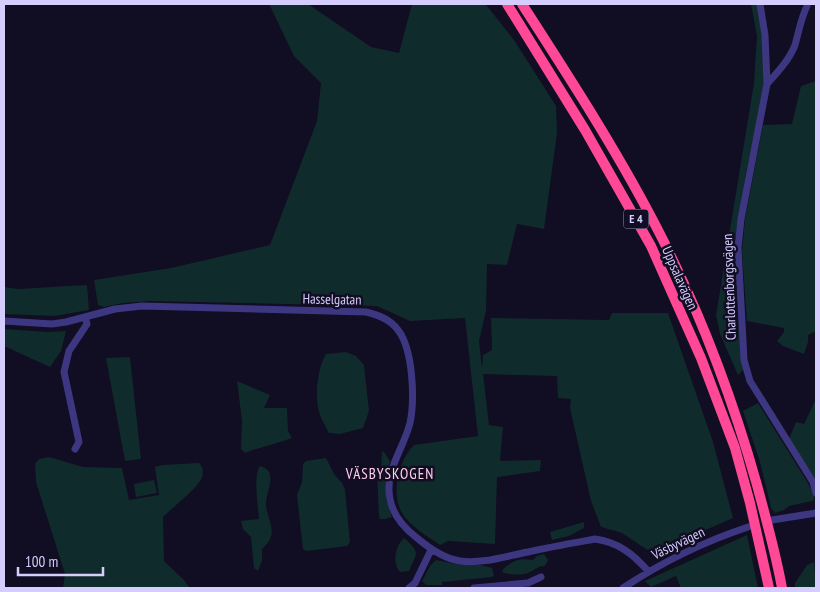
<svg xmlns="http://www.w3.org/2000/svg" width="820" height="592" viewBox="0 0 820 592" font-family="'PT Sans Narrow',sans-serif">
	<style>
		.green { fill: #102b2c }
		.lines { fill: none; stroke-linecap: round; stroke-linejoin: round }
		.minor { stroke: #3d3782; stroke-width: 7 }
		.highway { stroke: #ff4896; stroke-width: 10 }
		.labels { text-anchor: middle; stroke-width: 5; stroke-linejoin: round; paint-order: stroke }
		.shield { fill: #110d22; stroke: #9b93bd; stroke-width: 1 }
		.shield-label { font-size: 12px; font-weight: bold; fill: #d6cdff }
		.street-label { font-size: 14px; fill: #d6cdff; stroke: #110d22 }
		.neighbourhood-label { font-size: 15px; letter-spacing: 1px; fill: #ffcfeb; stroke: #110d22 }
	</style>
	<rect width="100%" height="100%" fill="#110d22"/>
	<path class="green" d="M 269,4 L 308,4 L 371,47 L 399,53 L 412,4 L 484,4 L 487,6 L 514,40 L 556,106 L 557,133 L 544,229 L 517,224 L 507,265 L 487,264 L 486,311 L 479,341 L 482,368 L 483,355 L 492,350 L 491,318 L 609,320 L 612,313 L 668,313 L 713,442 L 733,518 L 687,538 L 655,555 L 622,533 L 601,527 L 591,501 L 570,408 L 571,399 L 558,398 L 557,376 L 483,374 L 489,425 L 503,427 L 500,461 L 541,460 L 540,471 L 497,477 L 495,544 L 448,541 L 440,545 C 427,536 409,526 401,511 C 391,493 399,459 414,445 L 478,436 L 465,318 L 410,321 L 377,306 L 151,301 L 123,303 L 104,307 L 98,305 L 94,280 L 171,268 L 270,245 L 317,121 L 321,83 L 294,56 Z
		M 751,4 L 757,4 L 762,36 L 764,81 L 760,108 L 746,173 L 734,244 L 737,314 L 743,370 L 738,375 L 720,334 L 716,315 L 754,83 L 757,36 Z
		M 816,81 L 816,331 L 808,335 L 808,342 L 804,354 L 783,346 L 777,341 L 784,332 L 784,328 L 747,321 L 742,252 L 745,219 L 763,125 L 792,124 L 801,86 Z
		M 87,285 L 89,310 L 55,316 L 4,314 L 4,287 L 18,289 Z
		M 4,329 L 47,332 L 66,331 L 61,351 L 50,367 L 4,346 Z
		M 346,352 L 356,356 L 364,365 L 369,411 L 363,428 L 340,434 L 329,433 C 326,427 322,421 320,415 C 314,399 317,369 326,354 Z
		M 130,357 L 141,459 L 125,461 L 106,358 Z
		M 237,381 L 270,395 L 264,408 L 287,408 L 288,431 L 292,438 C 276,444 260,447 245,453 L 241,449 L 242,421 Z
		M 816,399 L 816,480 L 789,439 L 796,422 L 804,424 Z
		M 758,403 L 808,483 L 814,496 L 814,500 L 812,501 L 789,506 L 784,510 L 775,513 L 771,508 L 760,462 L 743,411 Z
		M 382,451 L 384,452 L 390,461 L 386,484 L 386,499 L 392,517 L 385,519 L 380,519 L 379,516 L 377,474 L 381,470 Z
		M 49,457 L 83,467 L 122,468 L 129,500 L 159,495 L 155,467 L 162,465 L 199,463 C 204,468 204,475 200,481 C 195,490 171,509 163,517 L 164,561 L 183,579 L 190,588 L 63,588 L 65,574 L 36,482 L 35,464 L 39,459 Z
		M 326,458 L 334,474 L 342,483 L 345,490 L 350,542 L 347,546 L 306,551 L 303,549 L 297,495 L 302,482 L 303,464 L 306,461 Z
		M 260,466 C 280,471 265,493 266,505 C 268,523 280,533 262,549 L 262,561 L 258,571 L 254,568 L 251,537 L 243,529 L 241,521 L 259,519 C 258,507 253,475 260,466 Z
		M 154,480 L 157,493 L 136,497 L 134,484 Z
		M 584,522 L 584,528 L 569,536 L 552,540 L 550,532 Z
		M 747,535 L 758,588 L 681,588 L 676,576 L 651,587 L 645,581 Z
		M 404,538 C 421,553 417,552 409,571 L 400,572 C 392,563 395,546 404,538 Z
		M 544,554 L 548,560 L 545,566 C 538,566 536,569 530,572 C 523,576 509,575 502,572 L 504,568 C 514,560 520,558 533,560 L 537,556 Z
		M 436,560 L 461,565 L 481,565 L 492,568 L 494,575 L 492,577 L 442,582 L 442,585 L 426,585 L 422,581 L 430,566 Z
		M 814,562 L 816,588 L 795,588 L 795,583 L 807,565 Z"/>
	<g class="lines">
		<path class="minor" d="M 760,4 L 765,35 L 767,84 L 741,219 L 738,248 L 744,360 L 750,381 L 813,482 L 816,493
			M 767,84 C 777,73 790,59 795,45 C 799,31 801,18 807,6
			M 4,321 L 52,324 L 66,322 L 115,309 L 142,306 L 366,312 C 378,315 390,319 398,330 C 413,349 415,399 410,423 C 404,448 384,471 390,499 C 393,516 404,528 417,538 C 429,548 445,559 460,561 C 483,564 506,556 528,552 C 550,547 573,543 595,539 C 618,542 633,554 648,571
			M 75,449 L 79,442 L 64,372 L 69,351 L 87,324 L 85,317
			M 772,520 L 816,513
			M 409,588 L 415,583 L 431,550
			M 474,588 L 528,583 L 541,577
			M 623,588 C 662,562 703,542 748,527"/>
		<path class="highway" d="M 507,4 L 585,130 L 651,246 L 701,358 L 735,448 L 750,503 L 769,588
			M 522,4 C 571,80 621,157 662,238 C 702,317 733,400 757,485 C 766,519 776,554 782,588"/>
	</g>
	<g class="labels">
		<rect class="shield" x="623.5" y="209.5" width="25" height="19" rx="4"/>
		<g class="shield-label">
			<text x="636" y="223">E 4</text>
		</g>
		<g class="street-label">
			<text transform="translate(680 278) rotate(66)" y="5">Uppsalavägen</text>
			<text transform="translate(729 287) rotate(-92)" y="5">Charlottenborgsvägen</text>
			<text transform="translate(332 299) rotate(1)" y="5">Hasselgatan</text>
			<text transform="translate(678 543) rotate(-26)" y="5">Väsbyvägen</text>
		</g>
		<g class="neighbourhood-label">
			<text x="390" y="479">VÄSBYSKOGEN</text>
		</g>
	</g>
	<rect width="820" height="592" fill="none" stroke="#d6cdff" stroke-width="10"/>
	<path d="M18 567v8h85v-8" fill="none" stroke="#d6cdff" stroke-width="2.5"/>
	<text x="25" y="567" font-size="15" fill="#d6cdff" stroke="#110d22" stroke-width="4" paint-order="stroke">100 m</text>
</svg>
